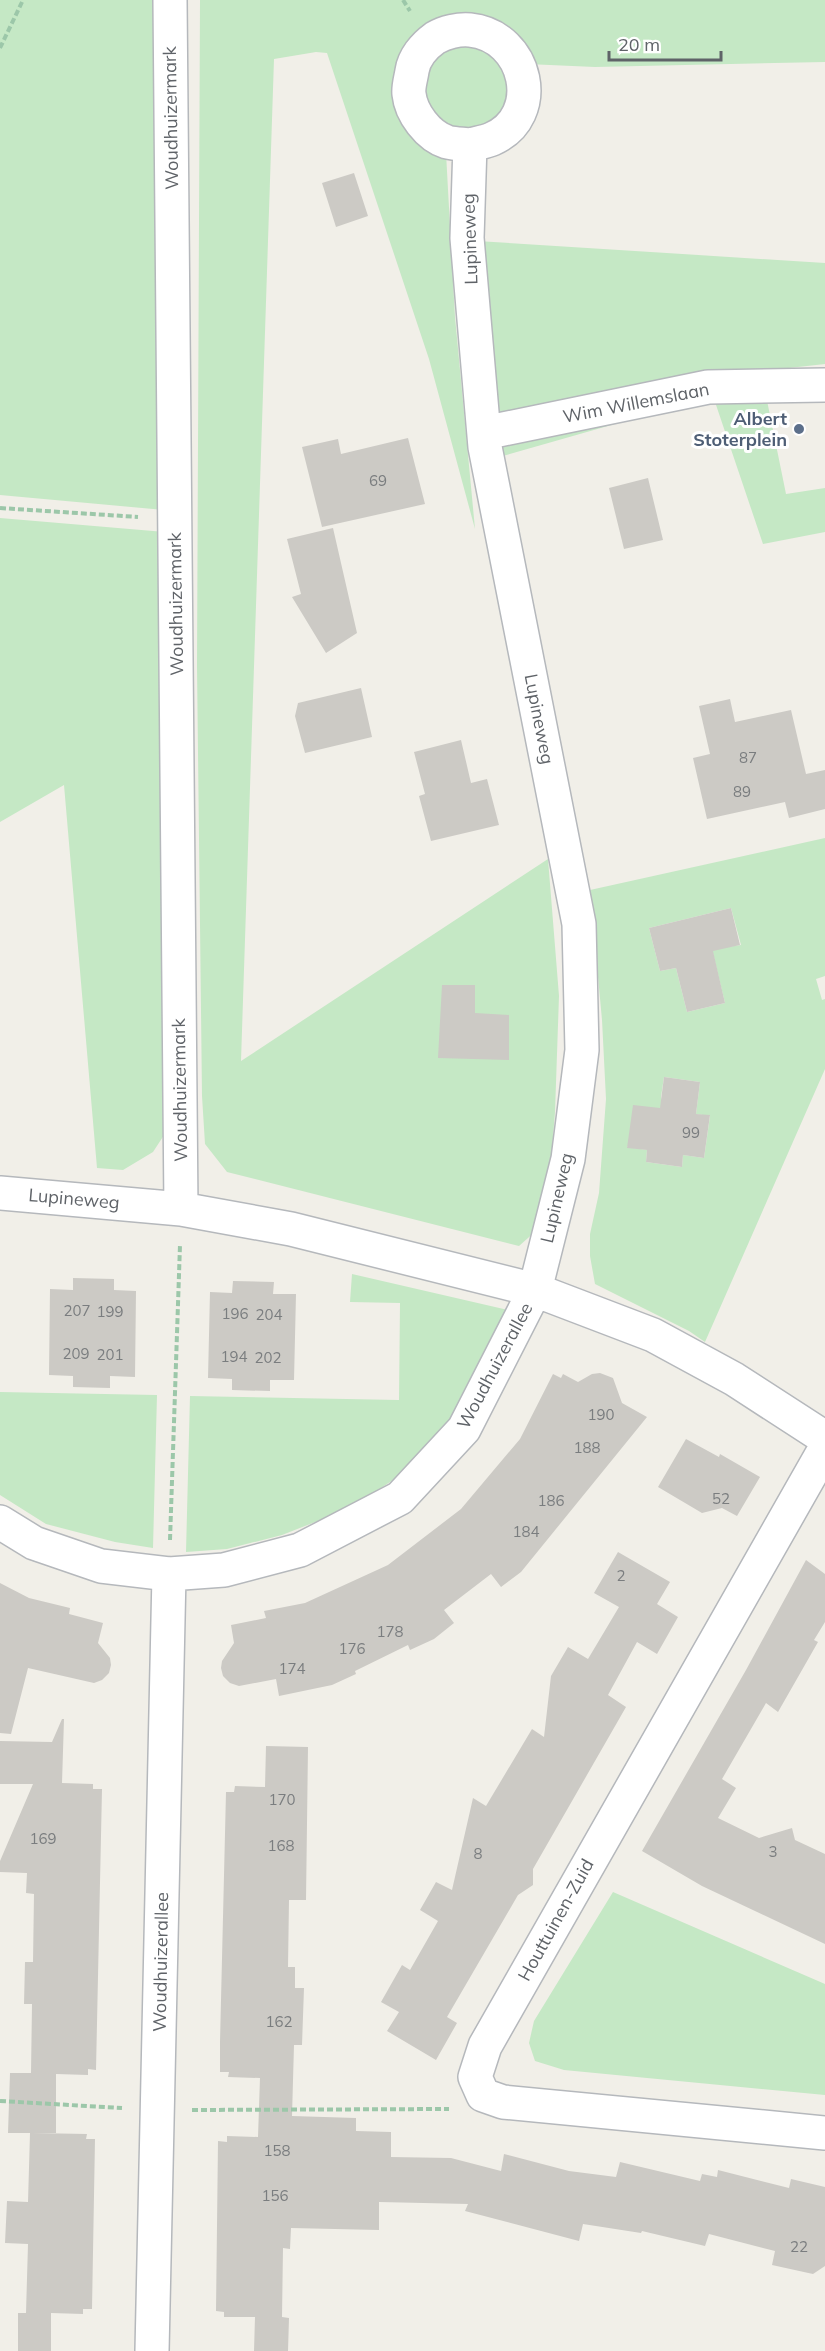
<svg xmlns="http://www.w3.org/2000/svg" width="825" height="2351" viewBox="0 0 825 2351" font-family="Mulish,sans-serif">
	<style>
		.green { fill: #c5e8c5; fill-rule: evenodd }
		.building { fill: #cccac5 }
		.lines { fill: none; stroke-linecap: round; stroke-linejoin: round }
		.minor-casing { stroke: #b5b8bc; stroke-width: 36 }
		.path { stroke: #9cc7a9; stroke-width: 4; stroke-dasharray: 6 3; stroke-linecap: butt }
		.minor { stroke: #fff; stroke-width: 33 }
		.service-dot { fill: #5c6f8a; stroke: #fff; stroke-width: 2 }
		.labels { text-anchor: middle; stroke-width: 6; stroke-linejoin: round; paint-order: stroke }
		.number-label { font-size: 15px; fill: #7a7d7f }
		.street-label { font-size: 18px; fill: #5f6368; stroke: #fff }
		.service-label { font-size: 18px; font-weight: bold; fill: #4e5e75; stroke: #fff; text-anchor: end }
	</style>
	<rect width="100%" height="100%" fill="#f1efe8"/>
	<path class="green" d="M 0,0 L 165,0 L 164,510 L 0,495 Z
		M 200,0 L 825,0 L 825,62 L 595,67 L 527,64 L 499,30 L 406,57 L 446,153 L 455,317 L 475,529 L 429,359 L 327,53 L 316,52 L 274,59 L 241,1061 L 548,859 L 559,996 L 555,1112 L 548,1201 L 537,1230 L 519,1246 L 227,1172 L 205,1144 L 202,1096 L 197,666 Z
		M 463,42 L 488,48 L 510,76 L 506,111 L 467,136 L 426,115 L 423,68 L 430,58 Z
		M 477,241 L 825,263 L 825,364 L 761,371 L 786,494 L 825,488 L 825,532 L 763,544 L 713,396 L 496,458 Z
		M 0,518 L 165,532 L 168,1129 L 153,1152 L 123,1170 L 97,1168 L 64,785 L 0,822 Z
		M 825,838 L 825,976 L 816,979 L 822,1000 L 825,999 L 825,1069 L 705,1342 L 689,1331 L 595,1284 L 590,1256 L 590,1234 L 599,1193 L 606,1099 L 602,1020 L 590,890 ZM 731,908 L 741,945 L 712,949 L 725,1003 L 687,1012 L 676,968 L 660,971 L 649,928 ZM 664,1077 L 700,1082 L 696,1114 L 710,1116 L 704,1158 L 683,1155 L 682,1167 L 646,1162 L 647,1150 L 627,1147 L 664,1109 L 661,1097 Z
		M 352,1274 L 508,1310 L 466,1406 L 423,1460 L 351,1508 L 282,1535 L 227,1549 L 186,1552 L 190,1396 L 399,1400 L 400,1303 L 350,1302 Z
		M 0,1392 L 157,1395 L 153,1548 L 115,1542 L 46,1524 L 0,1495 Z
		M 613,1892 L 825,1984 L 825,2095 L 564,2070 L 535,2061 L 529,2043 L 534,2021 Z"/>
	<path class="building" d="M 354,173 L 368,216 L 336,227 L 322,183 Z
		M 408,438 L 425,504 L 322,527 L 302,447 L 338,439 L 341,454 Z
		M 648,478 L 663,540 L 624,549 L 609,488 Z
		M 333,528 L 357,633 L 326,653 L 292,597 L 301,594 L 287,539 Z
		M 361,688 L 372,737 L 305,753 L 295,716 L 298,703 Z
		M 730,699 L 735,722 L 791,710 L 806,774 L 825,770 L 825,809 L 789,818 L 785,802 L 707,819 L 693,758 L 710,754 L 699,706 Z
		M 461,740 L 471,783 L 487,779 L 499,825 L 431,841 L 419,796 L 425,794 L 414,752 Z
		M 731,908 L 740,945 L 713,951 L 725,1003 L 687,1012 L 676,968 L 660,971 L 649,928 Z
		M 442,985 L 475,985 L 475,1013 L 509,1015 L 509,1060 L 438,1058 Z
		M 664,1077 L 700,1082 L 696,1114 L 710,1115 L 704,1158 L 683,1155 L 682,1167 L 646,1162 L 647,1150 L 627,1148 L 633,1105 L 660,1108 Z
		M 73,1278 L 114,1279 L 114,1290 L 136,1291 L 135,1377 L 110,1376 L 110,1388 L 73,1387 L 73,1376 L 49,1375 L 50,1289 L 73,1290 Z
		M 233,1281 L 274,1282 L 273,1294 L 296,1294 L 294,1380 L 270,1380 L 270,1391 L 232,1390 L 232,1379 L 208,1378 L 210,1292 L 232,1293 Z
		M 600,1373 L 613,1378 L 622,1403 L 647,1417 L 521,1572 L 501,1587 L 491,1574 L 444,1610 L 454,1623 L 434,1639 L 410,1650 L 408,1645 L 355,1671 L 356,1674 L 332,1685 L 279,1696 L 276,1679 L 239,1686 L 230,1683 L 223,1676 L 221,1668 L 222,1661 L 234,1643 L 231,1625 L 266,1618 L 264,1611 L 305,1603 L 388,1565 L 461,1509 L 520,1439 L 553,1374 L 561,1378 L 563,1374 L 578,1382 L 592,1374 Z
		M 686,1439 L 719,1457 L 720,1454 L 760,1477 L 737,1516 L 722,1508 L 702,1513 L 658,1487 Z
		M 618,1552 L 670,1582 L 657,1604 L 678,1617 L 657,1654 L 637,1642 L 608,1695 L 626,1707 L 533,1869 L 533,1885 L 518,1895 L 447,2017 L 457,2023 L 436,2060 L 387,2031 L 399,2012 L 381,2002 L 402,1965 L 410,1970 L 438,1921 L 420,1910 L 436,1882 L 452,1890 L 473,1798 L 486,1806 L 532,1729 L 544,1737 L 551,1676 L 568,1647 L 588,1659 L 619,1607 L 594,1593 Z
		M 806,1560 L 825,1574 L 825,1622 L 814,1640 L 818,1642 L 778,1712 L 766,1703 L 722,1779 L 736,1788 L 718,1818 L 759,1838 L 792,1828 L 795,1840 L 825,1854 L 825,1944 L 702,1886 L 642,1851 L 746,1670 Z
		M 0,1583 L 29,1598 L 70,1608 L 69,1614 L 103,1623 L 98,1643 L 110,1658 L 111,1665 L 109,1673 L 102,1680 L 94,1683 L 28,1668 L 11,1734 L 0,1733 Z
		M 62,1719 L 64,1719 L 62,1783 L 93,1784 L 93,1789 L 102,1789 L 96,2070 L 88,2069 L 88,2075 L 56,2074 L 56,2133 L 33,2133 L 87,2134 L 86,2139 L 95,2139 L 92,2309 L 83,2309 L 83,2314 L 51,2313 L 51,2351 L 18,2351 L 18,2313 L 26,2313 L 28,2244 L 5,2243 L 7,2201 L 28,2202 L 30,2133 L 8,2133 L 10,2073 L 31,2073 L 32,2004 L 24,2004 L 25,1962 L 33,1962 L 34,1894 L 26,1893 L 27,1873 L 0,1872 L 0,1861 L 33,1784 L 0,1784 L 0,1741 L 52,1742 Z
		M 266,1746 L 308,1747 L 306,1900 L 289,1900 L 288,1967 L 295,1967 L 295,1988 L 304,1988 L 302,2045 L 294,2045 L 292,2116 L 356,2118 L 356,2131 L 391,2132 L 391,2157 L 451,2158 L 501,2171 L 504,2154 L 569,2171 L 616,2177 L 620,2162 L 700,2181 L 702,2174 L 717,2177 L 718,2170 L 789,2188 L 791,2179 L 825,2187 L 825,2266 L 813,2274 L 772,2265 L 775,2251 L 709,2234 L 705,2246 L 642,2231 L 641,2233 L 583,2224 L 579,2241 L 465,2211 L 468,2204 L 379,2202 L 379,2230 L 291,2228 L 290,2249 L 283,2248 L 282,2317 L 289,2318 L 288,2351 L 254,2351 L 255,2317 L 224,2317 L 224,2312 L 216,2311 L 218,2141 L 227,2142 L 227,2136 L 258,2137 L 260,2078 L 228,2077 L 229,2072 L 220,2072 L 220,2042 L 226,1792 L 234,1792 L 235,1786 L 265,1787 Z"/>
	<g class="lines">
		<g class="minor-casing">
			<path id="minor" d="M 170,0 L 181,1209
				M 484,433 L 708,387 L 825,385
				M 0,1193 L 181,1209 L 291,1229 L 535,1290 L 653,1335 L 734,1379 L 825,1438
				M 825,1449 L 485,2046 L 475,2077 L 483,2095 L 503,2102 L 825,2133
				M 0,1522 L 34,1543 L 101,1566 L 169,1574 L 224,1570 L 300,1550 L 400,1498 L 464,1429 L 535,1290 L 568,1159 L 582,1050 L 579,924 L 485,447 L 467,238 L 470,145 C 463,144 454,144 447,142 C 428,136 411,113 409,94 C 408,87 411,78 412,71 C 414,58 424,46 435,38 C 445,32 459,29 470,30 C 528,36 545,116 492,139 C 485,142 477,143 470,145
				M 152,2351 L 169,1574"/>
		</g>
		<path class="path" d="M 403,0 L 410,11
			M 0,48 L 23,0
			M 0,508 L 138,517
			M 170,1540 L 180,1245
			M 0,2101 L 122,2108
			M 192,2110 L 449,2109"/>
		<use href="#minor" class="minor"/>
	</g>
	<circle class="service-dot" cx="799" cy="429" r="6"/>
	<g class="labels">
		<g class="number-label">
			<text x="378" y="486">69</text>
			<text x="748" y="763">87</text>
			<text x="742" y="797">89</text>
			<text x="691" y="1138">99</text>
			<text x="77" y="1316">207</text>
			<text x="110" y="1317">199</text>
			<text x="235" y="1319">196</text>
			<text x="269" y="1320">204</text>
			<text x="76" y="1359">209</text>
			<text x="110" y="1360">201</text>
			<text x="234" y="1362">194</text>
			<text x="268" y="1363">202</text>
			<text x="601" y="1420">190</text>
			<text x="587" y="1453">188</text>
			<text x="721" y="1504">52</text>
			<text x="551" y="1506">186</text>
			<text x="526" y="1537">184</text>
			<text x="621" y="1581">2</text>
			<text x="390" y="1637">178</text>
			<text x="352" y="1654">176</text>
			<text x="292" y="1674">174</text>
			<text x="282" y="1805">170</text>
			<text x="43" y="1844">169</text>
			<text x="281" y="1851">168</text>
			<text x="773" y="1857">3</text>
			<text x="478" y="1859">8</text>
			<text x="279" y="2027">162</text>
			<text x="277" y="2156">158</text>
			<text x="275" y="2201">156</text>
			<text x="799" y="2252">22</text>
		</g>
		<g class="street-label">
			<text transform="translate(171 118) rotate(-91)" y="6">Woudhuizermark</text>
			<text transform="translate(470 239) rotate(-92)" y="6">Lupineweg</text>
			<text transform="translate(636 403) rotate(-11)" y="6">Wim Willemslaan</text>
			<text transform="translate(176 604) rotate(-91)" y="6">Woudhuizermark</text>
			<text transform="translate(539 719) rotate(79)" y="6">Lupineweg</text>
			<text transform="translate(180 1090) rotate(-91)" y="6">Woudhuizermark</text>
			<text transform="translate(557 1198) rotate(-77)" y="6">Lupineweg</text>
			<text transform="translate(74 1199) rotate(5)" y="6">Lupineweg</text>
			<text transform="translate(495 1366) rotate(-62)" y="6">Woudhuizerallee</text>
			<text transform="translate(556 1920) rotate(-61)" y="6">Houttuinen-Zuid</text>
			<text transform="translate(161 1962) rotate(-89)" y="6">Woudhuizerallee</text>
		</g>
		<g class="service-label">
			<text x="787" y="425">Albert<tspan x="787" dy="21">Stoterplein</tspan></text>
		</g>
	</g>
	<path d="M609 51v9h112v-9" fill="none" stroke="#5f6368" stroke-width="3"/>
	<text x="618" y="51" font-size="18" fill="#5f6368" stroke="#ffffff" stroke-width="4.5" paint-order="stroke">20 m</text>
</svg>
